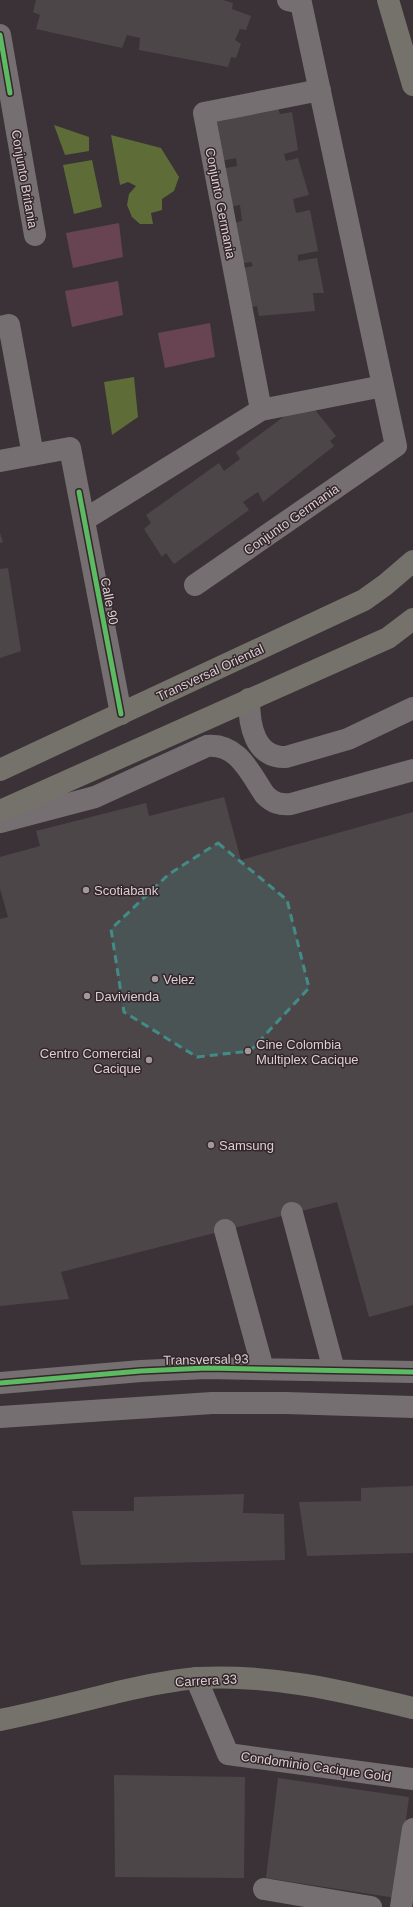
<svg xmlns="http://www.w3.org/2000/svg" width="413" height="1907" viewBox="0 0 413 1907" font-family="Helvetica,sans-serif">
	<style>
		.green { fill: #684453 }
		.water { fill: #5e6c37 }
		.building { fill: #4d4649 }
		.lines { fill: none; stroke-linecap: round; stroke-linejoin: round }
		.minor { stroke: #766f72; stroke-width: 22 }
		.major { stroke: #75726b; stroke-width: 22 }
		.cycleway-casing { stroke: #34262b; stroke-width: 8 }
		.cycleway { stroke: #5cba63; stroke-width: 5 }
		.marked { fill: #428c88; fill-opacity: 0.2; stroke: #428c88; stroke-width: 3; stroke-dasharray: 8 5; stroke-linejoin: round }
		.poi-dot { fill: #a2999d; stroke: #34262b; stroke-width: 1.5 }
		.labels { text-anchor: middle; stroke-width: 3; stroke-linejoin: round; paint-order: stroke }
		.street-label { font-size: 13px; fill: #dad0d4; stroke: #34262b }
		.poi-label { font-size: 13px; fill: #dad0d4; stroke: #34262b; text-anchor: start }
	</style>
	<rect width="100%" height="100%" fill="#3a3236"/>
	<path class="green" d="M 119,223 L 123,257 L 73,268 L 66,233 Z
		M 118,281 L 123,315 L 72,327 L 65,291 Z
		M 210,323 L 215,357 L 165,368 L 158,333 Z"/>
	<path class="water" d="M 54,125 L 89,137 L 89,151 L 65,155 Z
		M 111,135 L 161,148 L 179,177 L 174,191 L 162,199 L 162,210 L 151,213 L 153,224 L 140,224 L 132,217 L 127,205 L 129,194 L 136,186 L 128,182 L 120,185 Z
		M 92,160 L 102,207 L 74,214 L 63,165 Z
		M 134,377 L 138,417 L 112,435 L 104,382 Z"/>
	<path class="building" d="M 36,0 L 223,0 L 233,3 L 232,9 L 251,16 L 246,30 L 240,29 L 235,40 L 241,44 L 236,58 L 231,57 L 228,67 L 139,50 L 140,38 L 127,35 L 122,48 L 36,29 L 40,15 L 33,12 Z
		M 276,103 L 280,114 L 292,112 L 298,150 L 284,154 L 286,161 L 298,158 L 309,195 L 293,199 L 296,213 L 310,210 L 318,251 L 298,255 L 298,261 L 317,258 L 324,293 L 313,293 L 315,311 L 259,316 L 257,306 L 246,308 L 239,269 L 253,266 L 251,262 L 238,264 L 230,224 L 242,221 L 240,205 L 228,207 L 221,169 L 237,166 L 236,158 L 222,161 L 213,121 L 227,120 L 225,114 Z
		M 301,404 L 312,406 L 336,436 L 330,441 L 334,446 L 263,502 L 258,492 L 243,502 L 249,510 L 174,564 L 166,553 L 162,557 L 144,529 L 151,523 L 146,515 L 219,463 L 224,471 L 240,459 L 236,452 Z
		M 0,533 L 3,542 L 0,543 Z
		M 8,568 L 21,651 L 0,658 L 0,569 Z
		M 224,797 L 241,860 L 413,812 L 413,1305 L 369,1317 L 337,1202 L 61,1272 L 69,1299 L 0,1306 L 0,919 L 8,917 L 0,889 L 0,857 L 40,846 L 36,831 L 146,803 L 149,816 Z
		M 413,1486 L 413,1553 L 307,1556 L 299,1502 L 361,1501 L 361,1488 Z
		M 244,1494 L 243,1513 L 284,1514 L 285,1560 L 81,1565 L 72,1511 L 134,1511 L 134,1497 Z
		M 114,1775 L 245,1777 L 244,1878 L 115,1877 Z
		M 278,1778 L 409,1797 L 396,1898 L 266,1878 Z"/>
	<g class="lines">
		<path class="minor" d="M 0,35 L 35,235
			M 320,90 L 204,113 L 261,410 L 383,386
			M 0,327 L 9,325 L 33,455
			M 0,461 L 70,448 L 121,714
			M 84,520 L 261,410
			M 195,585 L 396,446 L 301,3 L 288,0
			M 249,699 C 249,724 254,758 286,757 L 348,739 L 413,708
			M 0,822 L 95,797 L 207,746 C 238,743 250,773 265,795 C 273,803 280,805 291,804 L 413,770
			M 292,1213 L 334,1370
			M 225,1230 L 263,1369
			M 0,1383 L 141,1371 L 207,1368 L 413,1372
			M 0,1417 L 212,1403 L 286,1403 L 413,1407
			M 196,1678 L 228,1754 L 413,1779
			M 264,1889 L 371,1907
			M 401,1907 L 413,1829"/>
		<path class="major" d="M 388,0 L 413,85
			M 0,770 L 364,600 L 385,585 L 413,561
			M 0,811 L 388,638 L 413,619
			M 0,1720 C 39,1712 78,1702 118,1692 C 144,1686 171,1680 198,1678 C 272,1674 342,1691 413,1708"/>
		<g class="cycleway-casing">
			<path id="cycleway" d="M 0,35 L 10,93
				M 79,492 L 121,714
				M 0,1383 L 141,1371 L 207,1368 L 413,1372"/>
		</g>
		<use href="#cycleway" class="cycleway"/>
	</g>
	<path class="marked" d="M 218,843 L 287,900 L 309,988 L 250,1051 L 197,1057 L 124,1012 L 111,929 L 169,874 Z"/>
	<g class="poi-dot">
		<circle cx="86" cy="890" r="4"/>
		<circle cx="155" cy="979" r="4"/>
		<circle cx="87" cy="996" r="4"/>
		<circle cx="248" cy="1051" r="4"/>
		<circle cx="149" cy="1060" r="4"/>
		<circle cx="211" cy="1145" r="4"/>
	</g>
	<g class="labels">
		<g class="street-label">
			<text transform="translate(25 179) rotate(80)" y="5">Conjunto Britania</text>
			<text transform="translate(221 203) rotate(79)" y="5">Conjunto Germania</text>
			<text transform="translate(291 519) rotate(-35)" y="5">Conjunto Germania</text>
			<text transform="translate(110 601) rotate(79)" y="5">Calle 90</text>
			<text transform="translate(210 672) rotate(-25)" y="5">Transversal Oriental</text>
			<text transform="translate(206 1359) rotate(-1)" y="5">Transversal 93</text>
			<text transform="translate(206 1680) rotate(-3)" y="5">Carrera 33</text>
			<text transform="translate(316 1766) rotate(8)" y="5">Condominio Cacique Gold</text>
		</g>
		<g class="poi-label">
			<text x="94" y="895">Scotiabank</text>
			<text x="163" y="984">Velez</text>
			<text x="95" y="1001">Davivienda</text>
			<text x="256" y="1049">Cine Colombia<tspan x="256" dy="15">Multiplex Cacique</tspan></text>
			<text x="141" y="1058" text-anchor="end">Centro Comercial<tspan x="141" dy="15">Cacique</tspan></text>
			<text x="219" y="1150">Samsung</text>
		</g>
	</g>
</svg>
